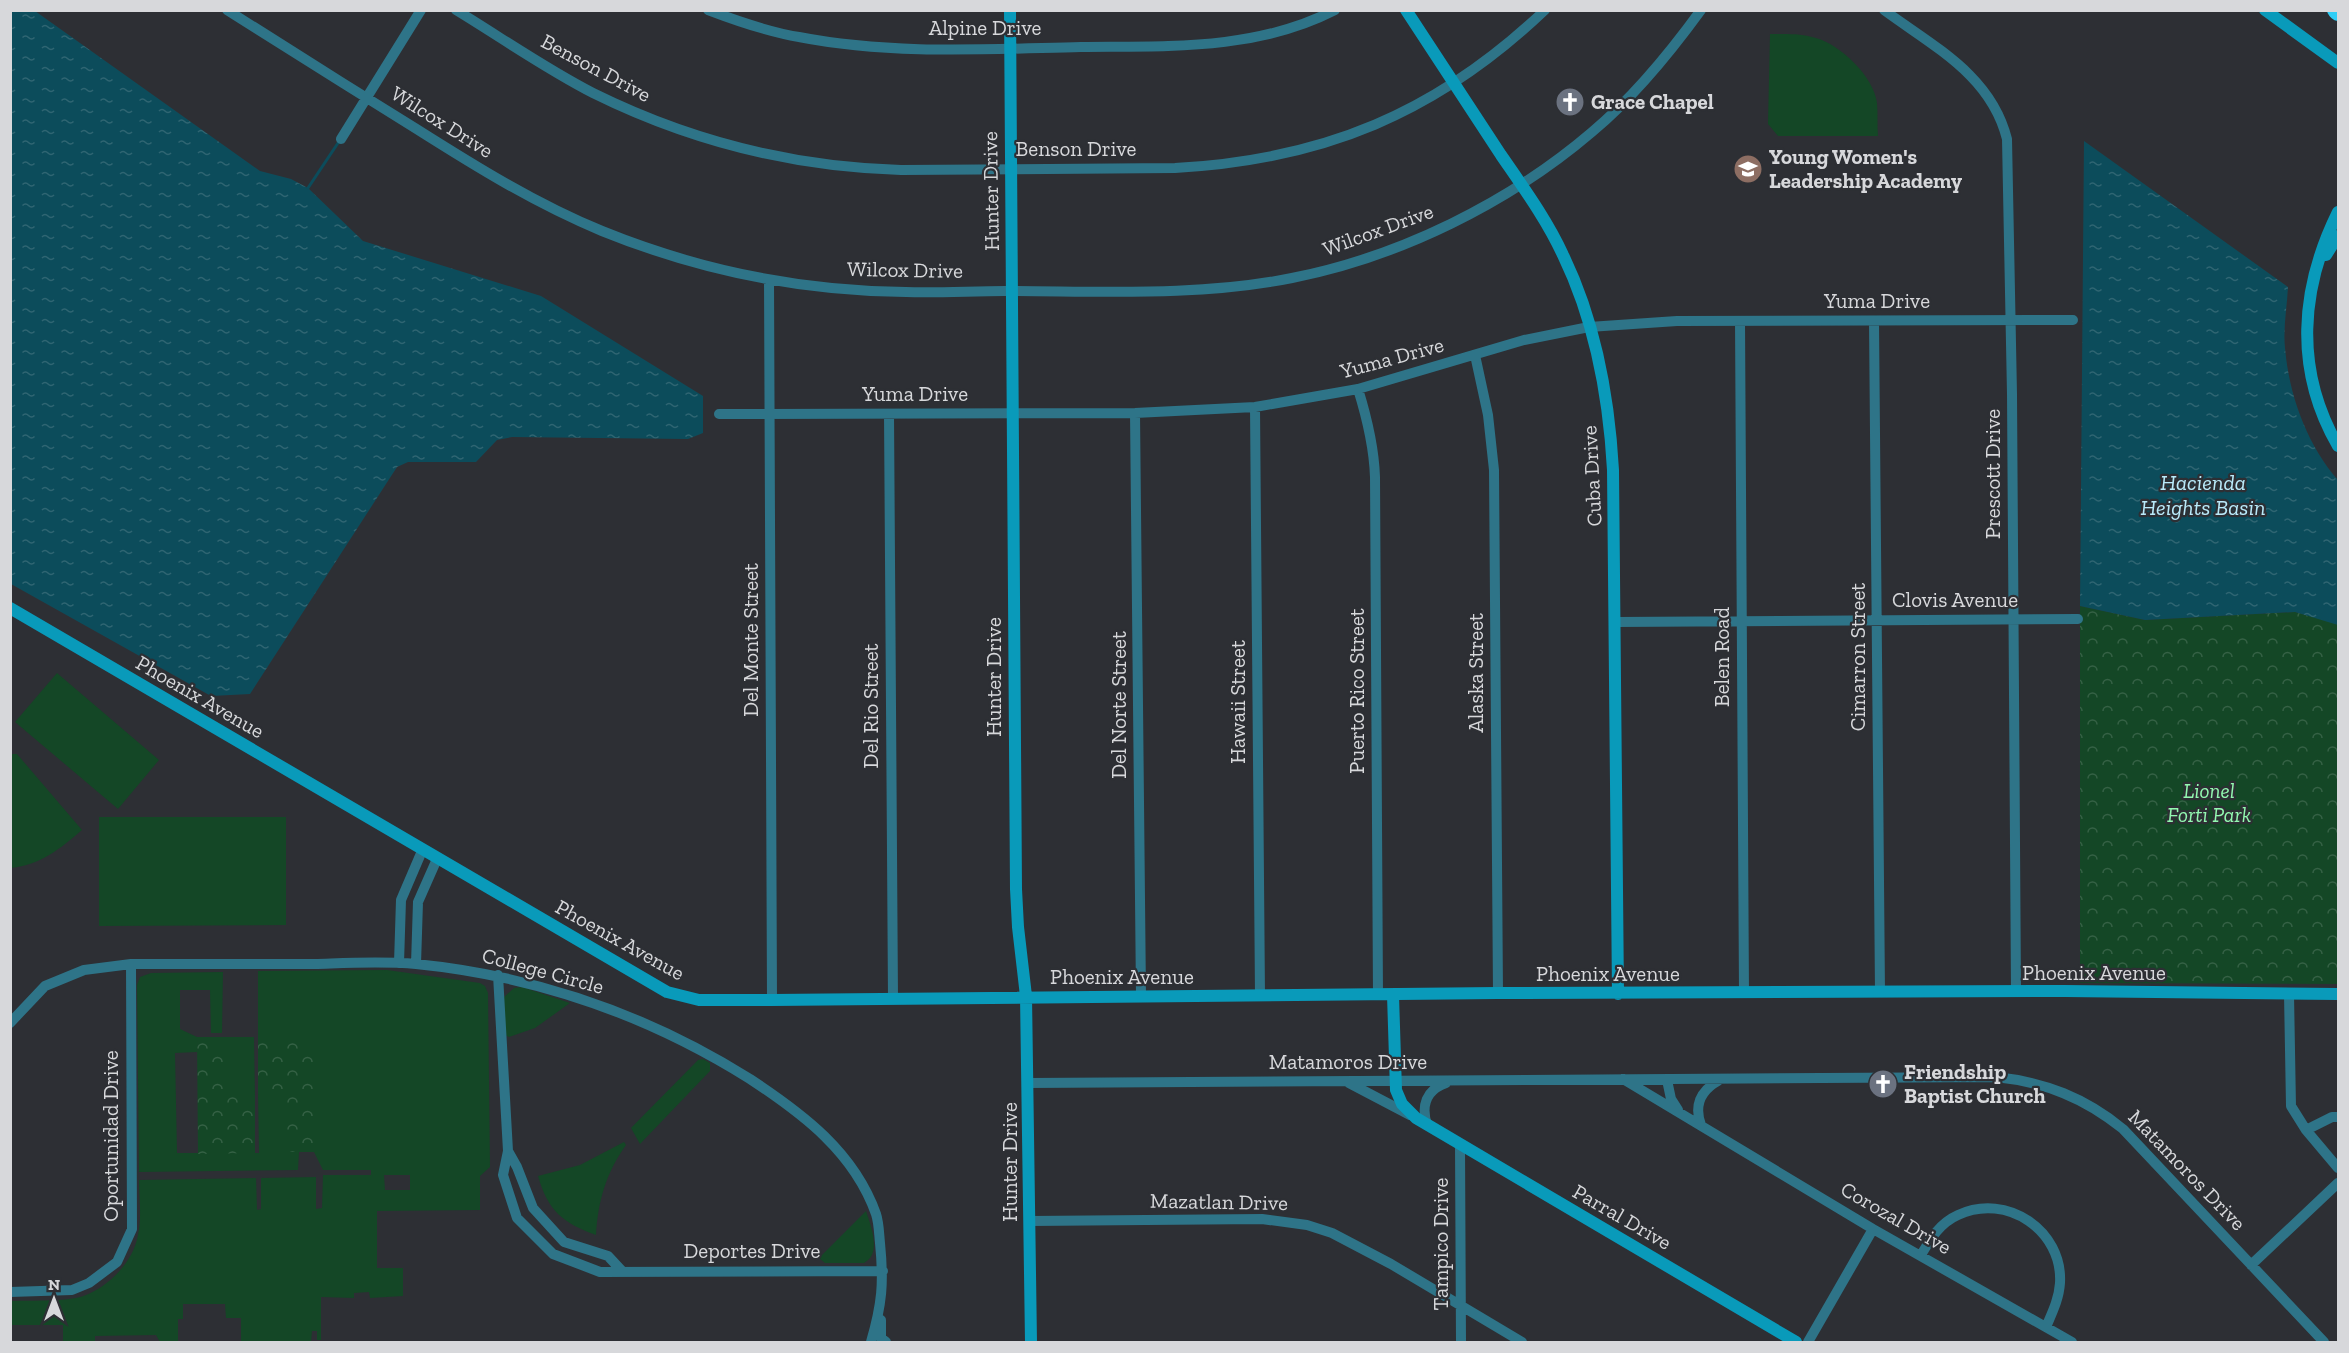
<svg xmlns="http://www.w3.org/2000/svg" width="2349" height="1353" viewBox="0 0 2349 1353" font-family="'Zilla Slab',serif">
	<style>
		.grass { fill: #144726; fill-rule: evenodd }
		.forest { fill: url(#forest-crowns) }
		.water { fill: url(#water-ripples) }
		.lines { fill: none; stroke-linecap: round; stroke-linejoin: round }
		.stream { stroke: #0c4c5b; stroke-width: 3 }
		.street { stroke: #2e7488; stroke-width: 10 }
		.secondary { stroke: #099aba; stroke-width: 12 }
		.highway { stroke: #30cef6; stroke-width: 18 }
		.labels { text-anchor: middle; stroke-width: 4.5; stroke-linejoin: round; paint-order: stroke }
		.street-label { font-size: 21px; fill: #d7d8db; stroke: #2d2f34 }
		.poi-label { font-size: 21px; font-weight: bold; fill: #d7d8db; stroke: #2d2f34; text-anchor: start }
		.park-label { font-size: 21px; font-style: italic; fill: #93f9b1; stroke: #2d2f34 }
		.water-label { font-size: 22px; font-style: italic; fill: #b9eafa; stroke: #2d2f34 }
	</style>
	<defs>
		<pattern id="forest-crowns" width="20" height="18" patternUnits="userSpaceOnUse" patternTransform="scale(1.5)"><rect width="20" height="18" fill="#144726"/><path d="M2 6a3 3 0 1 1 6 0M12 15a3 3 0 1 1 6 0" fill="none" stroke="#356145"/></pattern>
		<pattern id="water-ripples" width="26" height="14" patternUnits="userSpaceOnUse" patternTransform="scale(1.5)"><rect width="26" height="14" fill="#0c4c5b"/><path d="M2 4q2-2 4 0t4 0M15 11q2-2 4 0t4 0" fill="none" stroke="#2f6572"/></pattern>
	</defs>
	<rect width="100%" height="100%" fill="#2d2f34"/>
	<path class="grass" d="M 1770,34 C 1785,34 1801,33 1816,38 C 1841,45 1874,77 1877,103 C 1878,114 1877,125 1878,136 L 1778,136 L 1768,124 Z
		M 57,673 L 159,760 L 118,809 L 15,722 Z
		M 11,754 L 17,754 L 82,830 C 60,849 40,865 11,868 Z
		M 99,817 L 286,817 L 286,925 L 99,926 Z
		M 387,970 L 480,983 L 485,986 L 488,993 L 490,1167 L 480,1176 L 480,1210 L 377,1211 L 377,1268 L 403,1268 L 403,1296 L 370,1298 L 369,1292 L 354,1293 L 354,1298 L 321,1297 L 321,1340 L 317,1340 L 317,1331 L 312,1331 L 311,1342 L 241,1342 L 241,1318 L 226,1318 L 225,1304 L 183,1304 L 183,1319 L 178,1319 L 178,1342 L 160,1342 L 156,1335 L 95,1336 L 95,1342 L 63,1342 L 63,1325 L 11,1325 L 10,1301 C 32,1300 55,1302 76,1298 C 104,1292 133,1264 138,1235 C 142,1217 139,1198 139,1180 L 256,1178 L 257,1210 L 261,1209 L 261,1178 L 316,1177 L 316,1209 L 322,1208 L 323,1175 L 371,1175 L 371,1170 L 323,1170 L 314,1152 L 314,1038 L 258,1038 L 258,971 ZM 384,1175 L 410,1175 L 410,1190 L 385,1190 Z
		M 223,972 L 222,1033 L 211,1033 L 210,990 L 180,990 L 180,1029 L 197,1037 L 197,1052 L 175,1053 L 177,1153 L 259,1153 L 258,1094 L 287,1094 L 287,1151 L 299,1152 L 298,1170 L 139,1172 L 137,985 L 140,977 L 151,973 Z
		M 522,987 L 570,1003 L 535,1028 L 509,1037 L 505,1035 L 504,997 L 514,988 Z
		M 226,1037 L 254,1037 L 255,1095 L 226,1095 Z
		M 703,1059 L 710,1063 L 710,1071 L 640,1144 L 631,1128 L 698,1060 Z
		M 624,1142 L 626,1145 C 606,1173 598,1201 596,1235 C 563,1223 548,1211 538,1176 L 580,1165 Z
		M 866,1211 C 871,1226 882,1254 864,1263 L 825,1263 L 819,1258 Z"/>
	<path class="forest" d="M 2080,606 L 2145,620 L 2295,612 L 2338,624 L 2338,984 L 2080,983 Z
		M 197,1037 L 226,1037 L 227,1095 L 255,1095 L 255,1153 L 198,1154 Z
		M 258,1038 L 314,1038 L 314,1152 L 287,1152 L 287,1094 L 258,1094 Z"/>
	<path class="water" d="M 11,10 L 35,11 L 260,171 L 291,179 L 308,188 L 363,241 L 541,296 L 703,396 L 703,433 L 688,439 L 512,437 L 497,440 L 476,462 L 408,462 L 397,467 L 250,694 L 211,696 L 11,584 Z
		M 2084,141 L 2288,287 C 2287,307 2283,328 2285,348 C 2289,395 2307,445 2338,480 L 2338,625 L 2295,612 L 2145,620 L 2080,606 Z"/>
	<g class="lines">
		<path class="stream" d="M 308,188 L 340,140"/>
		<path class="street" d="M 227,10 C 290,50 352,89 415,128 C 475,166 536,204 602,231 C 698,270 802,291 906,292 C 939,293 972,291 1005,291 C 1100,291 1198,297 1292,278 C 1399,257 1509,203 1592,132 C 1634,97 1669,54 1701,10
			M 456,10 C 502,38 546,69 593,93 C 690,141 793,167 901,170 L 1175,168 C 1323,160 1437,113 1545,10
			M 708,10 C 737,21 768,32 799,37 C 891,55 988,49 1081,47 C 1167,46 1255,51 1335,10
			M 1884,10 C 1934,47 1991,75 2007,139 L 2012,394 L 2016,992
			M 341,139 L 421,10
			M 769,280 L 772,1000
			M 1740,321 L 1744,993
			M 1874,321 L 1880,992
			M 1475,355 L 1488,415 L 1494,470 L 1498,993
			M 1358,389 C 1367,418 1374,446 1375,477 L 1378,995
			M 1255,407 L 1260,996
			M 1135,413 L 1141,996
			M 719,414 L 1135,413 L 1255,407 L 1358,389 L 1524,340 L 1589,327 L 1677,321 L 2073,320
			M 889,414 L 893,998
			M 1616,622 L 2078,619
			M 399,963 L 401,900 L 422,851
			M 416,964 L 418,902 L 437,859
			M 498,975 L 508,1151 L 503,1175 L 517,1218 L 553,1254 L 600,1272 L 883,1271
			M 2289,994 L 2291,1106 L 2306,1130 L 2338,1168
			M 10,1023 L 45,986 L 84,970 L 131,964 C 192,964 253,964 314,964 C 348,963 382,961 416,964 C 536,976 648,1015 750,1079 C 803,1114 854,1152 876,1214 C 879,1223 879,1234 880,1243 C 884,1283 882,1304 871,1342
			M 1623,1079 L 1873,1229 L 2072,1342
			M 1667,1080 L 1671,1099 L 1678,1110
			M 1028,1083 C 1351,1083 1674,1080 1996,1077 C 2045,1082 2085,1098 2123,1129 L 2324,1342
			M 1349,1083 L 1410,1115
			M 1427,1125 C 1421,1106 1426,1090 1446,1083
			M 1701,1125 C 1694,1106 1700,1091 1718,1081
			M 2306,1130 L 2332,1117 L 2338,1117
			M 1460,1146 L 1461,1342
			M 508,1151 L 517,1167 L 533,1208 L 564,1242 L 608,1256 L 621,1270
			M 1030,1221 L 1262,1219 L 1307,1225 L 1332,1233 L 1391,1264 L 1522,1342
			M 1921,1255 C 1931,1238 1940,1223 1958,1215 C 2007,1192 2063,1231 2060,1283 C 2059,1299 2052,1313 2046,1327
			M 2251,1265 L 2338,1183
			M 10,1292 L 72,1290 L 89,1283 L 117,1262 L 132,1229 L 131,964
			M 881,1320 L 881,1338 L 886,1342
			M 1808,1342 L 1873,1229"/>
		<path class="secondary" d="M 1010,10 L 1016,889 L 1018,927 L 1026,996 L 1031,1342
			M 1406,10 C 1438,59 1470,107 1501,155 C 1523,187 1547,220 1563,255 C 1595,321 1609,398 1613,470 L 1618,994
			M 2265,10 L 2338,63
			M 2338,212 C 2300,289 2294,370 2338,446
			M 2326,255 L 2338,236
			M 10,608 L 667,992 L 699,1000 L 772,1000 L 1498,993 L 2065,991 L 2338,994
			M 1393,995 L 1396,1090 L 1402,1104 L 1416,1118 L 1796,1342"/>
		<path class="highway" d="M 2336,10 L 2338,12"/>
	</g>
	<defs>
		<g id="church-disc" transform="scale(1.5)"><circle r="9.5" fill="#6b7280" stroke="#2d2f34"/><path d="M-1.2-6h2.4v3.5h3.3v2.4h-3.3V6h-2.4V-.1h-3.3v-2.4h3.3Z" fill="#fff"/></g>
		<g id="school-disc" transform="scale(1.5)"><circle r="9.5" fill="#8d6e63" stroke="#2d2f34"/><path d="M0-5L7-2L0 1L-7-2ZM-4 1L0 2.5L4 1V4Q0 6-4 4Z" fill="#fff"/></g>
	</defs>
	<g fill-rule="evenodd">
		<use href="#church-disc" x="1570" y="102"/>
		<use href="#school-disc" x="1748" y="169"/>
		<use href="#church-disc" x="1883" y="1084"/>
	</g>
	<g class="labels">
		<g class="street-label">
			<text x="985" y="35">Alpine Drive</text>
			<text transform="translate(596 68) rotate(28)" y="7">Benson Drive</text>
			<text transform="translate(442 122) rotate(32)" y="7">Wilcox Drive</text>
			<text x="1076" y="156">Benson Drive</text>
			<text transform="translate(991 191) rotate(-91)" y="7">Hunter Drive</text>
			<text transform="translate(1378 230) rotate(-20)" y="7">Wilcox Drive</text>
			<text transform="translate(905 270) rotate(1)" y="7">Wilcox Drive</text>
			<text x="1877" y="308">Yuma Drive</text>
			<text transform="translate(1392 358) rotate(-15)" y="7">Yuma Drive</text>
			<text x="915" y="401">Yuma Drive</text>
			<text transform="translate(1993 474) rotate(-90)" y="7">Prescott Drive</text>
			<text transform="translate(1592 476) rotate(-93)" y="7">Cuba Drive</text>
			<text x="1955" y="607">Clovis Avenue</text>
			<text transform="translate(751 640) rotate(-90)" y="7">Del Monte Street</text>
			<text transform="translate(1722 657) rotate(-90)" y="7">Belen Road</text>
			<text transform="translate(1858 657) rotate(-90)" y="7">Cimarron Street</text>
			<text transform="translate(1476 673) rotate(-90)" y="7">Alaska Street</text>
			<text transform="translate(994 677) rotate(-90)" y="7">Hunter Drive</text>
			<text transform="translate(1357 691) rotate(-90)" y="7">Puerto Rico Street</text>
			<text transform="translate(200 697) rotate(30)" y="7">Phoenix Avenue</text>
			<text transform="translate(1238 702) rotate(-90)" y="7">Hawaii Street</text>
			<text transform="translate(1119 705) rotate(-90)" y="7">Del Norte Street</text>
			<text transform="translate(871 706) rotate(-90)" y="7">Del Rio Street</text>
			<text transform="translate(620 940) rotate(29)" y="7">Phoenix Avenue</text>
			<text transform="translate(543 971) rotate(15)" y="7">College Circle</text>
			<text x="2094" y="980">Phoenix Avenue</text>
			<text x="1608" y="981">Phoenix Avenue</text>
			<text x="1122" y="984">Phoenix Avenue</text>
			<text x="1348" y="1069">Matamoros Drive</text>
			<text transform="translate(111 1136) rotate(-90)" y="7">Oportunidad Drive</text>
			<text transform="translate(1010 1162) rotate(-90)" y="7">Hunter Drive</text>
			<text transform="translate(2187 1170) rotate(46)" y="7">Matamoros Drive</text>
			<text transform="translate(1219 1202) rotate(1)" y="7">Mazatlan Drive</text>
			<text transform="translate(1622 1217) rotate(30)" y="7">Parral Drive</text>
			<text transform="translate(1896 1218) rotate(30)" y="7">Corozal Drive</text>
			<text transform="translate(1441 1244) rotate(-90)" y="7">Tampico Drive</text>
			<text x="752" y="1258">Deportes Drive</text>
		</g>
		<g class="poi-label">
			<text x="1591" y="109">Grace Chapel</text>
			<text x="1769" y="164">Young Women's<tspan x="1769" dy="24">Leadership Academy</tspan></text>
			<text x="1904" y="1079">Friendship<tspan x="1904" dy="24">Baptist Church</tspan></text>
		</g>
		<g class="park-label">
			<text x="2209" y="798">Lionel<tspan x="2209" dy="24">Forti Park</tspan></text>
		</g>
		<g class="water-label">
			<text x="2203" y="490">Hacienda<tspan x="2203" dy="25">Heights Basin</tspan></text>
		</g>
	</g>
	<rect width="2349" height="1353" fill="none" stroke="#d7d8db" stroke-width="24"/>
	<g transform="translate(54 1299)" stroke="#2d2f34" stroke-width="4.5" paint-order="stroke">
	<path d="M0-4.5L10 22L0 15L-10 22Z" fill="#d7d8db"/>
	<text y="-9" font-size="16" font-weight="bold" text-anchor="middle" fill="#d7d8db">N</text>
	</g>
</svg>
